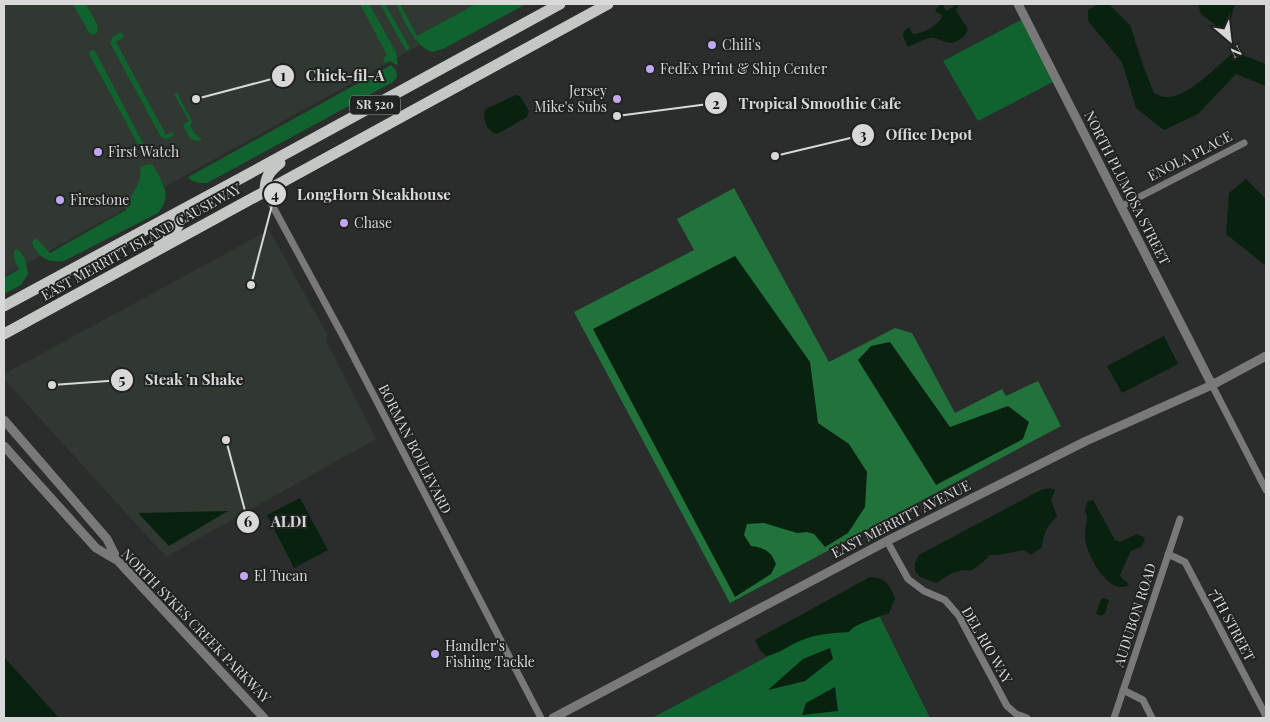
<svg xmlns="http://www.w3.org/2000/svg" width="1270" height="722" viewBox="0 0 1270 722" font-family="'Playfair Display',serif">
	<style>
		.built { fill: #303831 }
		.green { fill: #10622e }
		.forest { fill: #21733b }
		.water { fill: #092210 }
		.lines { fill: none; stroke-linecap: round; stroke-linejoin: round }
		.minor { stroke: #787978; stroke-width: 7 }
		.tertiary { stroke: #787978; stroke-width: 9 }
		.primary { stroke: #c5c7c5; stroke-width: 11 }
		.poi-dot { fill: #c2a8f2; stroke: #202321; stroke-width: 2 }
		.labels { text-anchor: middle; stroke-width: 4; stroke-linejoin: round; paint-order: stroke }
		.shield { fill: #202321; stroke: #a0a2a0; stroke-width: 1 }
		.shield-label { font-size: 12px; font-weight: bold; fill: #d7d8d7 }
		.poi-label { font-size: 14px; fill: #d7d8d7; stroke: #202321; text-anchor: start }
		.street-label { font-size: 14px; fill: #d7d8d7; stroke: #202321 }
		.leader { fill: none; stroke: #d7d8d7; stroke-width: 2 }
		.callout-dot { fill: #d7d8d7; stroke: #202321; stroke-width: 2 }
		.mark-label { font-size: 15px; text-anchor: middle; font-weight: bold; fill: #111 }
		.callout-label { font-size: 15px; text-anchor: middle; font-weight: bold; fill: #d7d8d7; stroke: #202321; stroke-width: 4; stroke-linejoin: round; paint-order: stroke }
	</style>
	<rect width="100%" height="100%" fill="#2a2d2b"/>
	<path class="built" d="M 4,4 L 494,4 L 4,276 Z
		M 269,230 L 327,334 L 326,341 L 376,439 L 166,557 L 4,379 L 4,374 Z"/>
	<path class="green" d="M 73,4 L 86,4 L 98,26 L 97,33 L 91,35 L 88,31 Z
		M 360,4 L 369,4 L 396,52 L 398,64 L 396,65 L 390,61 L 385,63 L 383,58 L 387,55 Z
		M 380,4 L 385,4 L 410,48 L 406,51 Z
		M 396,4 L 400,4 L 417,36 L 476,4 L 526,4 L 443,49 L 432,52 C 413,45 405,21 396,4 Z
		M 1021,20 L 1053,82 L 978,121 L 943,61 Z
		M 121,32 L 124,37 L 116,42 L 166,135 L 173,132 L 174,135 C 170,139 166,140 161,137 L 110,43 L 113,37 Z
		M 93,50 L 95,51 L 144,145 L 145,147 L 142,152 L 89,54 L 90,51 Z
		M 391,65 L 396,70 L 397,77 L 393,82 L 207,183 C 201,183 192,183 188,177 L 199,171 Z
		M 177,93 L 193,123 L 190,125 L 195,134 L 201,138 L 201,140 C 190,143 187,133 183,125 L 189,121 L 174,94 Z
		M 149,164 L 153,165 C 163,184 173,194 158,213 L 64,261 C 49,263 37,258 32,242 L 36,238 L 50,253 L 126,210 L 125,205 C 133,192 142,184 140,167 Z
		M 16,249 C 25,253 27,265 28,274 L 21,285 L 4,294 L 4,278 L 19,269 L 14,259 L 14,251 Z
		M 872,601 L 930,718 L 652,718 Z"/>
	<path class="forest" d="M 734,188 L 829,362 L 895,328 L 912,333 L 955,413 L 1002,389 L 1006,396 L 1038,381 L 1061,426 L 730,603 L 574,312 L 694,250 L 677,219 Z"/>
	<path class="water" d="M 940,4 L 943,4 L 946,11 L 958,4 L 956,11 L 968,29 C 965,38 955,45 946,42 C 941,41 936,37 931,38 C 923,39 915,44 908,47 L 903,36 L 904,31 L 909,27 L 913,34 C 925,33 934,27 941,19 L 942,15 L 935,11 Z
		M 1099,4 L 1109,4 L 1130,25 L 1144,68 L 1154,93 C 1157,94 1162,97 1165,97 C 1187,99 1218,65 1234,52 L 1266,64 L 1266,86 L 1236,74 L 1198,114 L 1164,130 L 1136,108 L 1122,62 L 1088,21 L 1088,10 Z
		M 1198,4 L 1235,4 L 1227,34 L 1201,14 Z
		M 516,95 L 520,96 L 529,111 L 527,117 L 497,134 C 487,132 481,118 486,109 Z
		M 1246,179 L 1266,199 L 1266,266 L 1226,234 L 1229,193 Z
		M 735,256 L 810,362 L 818,423 L 849,444 L 867,472 L 865,507 L 848,533 L 825,547 L 814,534 L 807,532 L 797,533 L 764,523 L 747,524 L 744,535 L 751,546 C 765,548 771,551 776,564 L 771,574 L 735,597 L 593,329 Z
		M 1164,336 L 1178,364 L 1122,393 L 1107,366 Z
		M 890,342 L 950,427 L 1008,406 L 1029,422 L 1023,439 L 936,485 L 858,360 L 871,346 Z
		M 1050,488 L 1055,490 L 1051,500 L 1057,517 C 1046,526 1044,533 1042,547 L 1031,555 L 1024,550 L 998,555 L 990,555 L 983,562 L 971,571 C 958,568 947,576 936,583 L 920,577 L 915,571 L 915,563 L 919,555 L 1041,490 Z
		M 300,498 L 328,550 L 294,568 L 267,515 Z
		M 1093,500 L 1115,540 L 1120,542 L 1137,534 L 1145,538 L 1142,546 L 1131,551 L 1120,575 C 1122,580 1127,581 1129,585 C 1109,596 1090,559 1086,544 C 1084,534 1086,526 1087,516 C 1084,511 1085,506 1088,501 Z
		M 228,511 L 169,546 L 138,513 Z
		M 870,577 C 886,578 889,584 895,598 L 889,613 C 879,617 854,624 849,632 C 832,633 817,634 802,640 C 789,645 779,654 766,656 L 760,650 L 755,640 Z
		M 1103,598 L 1109,600 L 1105,613 L 1102,616 L 1096,614 L 1100,601 Z
		M 830,648 L 833,659 L 805,681 L 768,690 L 803,659 Z
		M 4,657 L 59,718 L 4,718 Z
		M 835,687 L 838,711 L 802,715 L 806,703 Z"/>
	<g class="lines">
		<path class="minor" d="M 265,192 L 344,338 L 541,718
			M 1122,206 L 1244,143
			M 1212,385 L 1266,490
			M 887,541 L 908,579 L 924,591 L 945,600 L 959,616 L 1007,706 L 1016,714 L 1027,718
			M 1168,554 L 1185,562 L 1266,716
			M 1123,690 L 1143,700 L 1152,718
			M 1114,718 L 1180,519"/>
		<path class="tertiary" d="M 1018,4 L 1212,385
			M 4,420 L 107,539 L 118,561
			M 4,446 L 96,548 L 118,561 L 264,718
			M 553,718 L 887,541 L 1086,441 L 1212,385 L 1266,356"/>
		<path class="primary" d="M 265,192 C 265,177 269,172 280,163
			M 159,243 L 177,227 L 190,206
			M 4,306 L 254,171 L 560,4
			M 4,334 L 608,4"/>
	</g>
	<g class="poi-dot">
		<circle cx="712" cy="45" r="5"/>
		<circle cx="650" cy="69" r="5"/>
		<circle cx="617" cy="99" r="5"/>
		<circle cx="98" cy="152" r="5"/>
		<circle cx="60" cy="200" r="5"/>
		<circle cx="344" cy="223" r="5"/>
		<circle cx="244" cy="576" r="5"/>
		<circle cx="435" cy="654" r="5"/>
	</g>
	<g class="labels">
		<rect class="shield" x="350" y="95.5" width="50" height="19" rx="4"/>
		<g class="shield-label">
			<text x="375" y="109">SR 520</text>
		</g>
		<g class="poi-label">
			<text x="722" y="50">Chili's</text>
			<text x="660" y="74">FedEx Print &amp; Ship Center</text>
			<text x="607" y="96" text-anchor="end">Jersey<tspan x="607" dy="16">Mike's Subs</tspan></text>
			<text x="108" y="157">First Watch</text>
			<text x="70" y="205">Firestone</text>
			<text x="354" y="228">Chase</text>
			<text x="254" y="581">El Tucan</text>
			<text x="445" y="651">Handler's<tspan x="445" dy="16">Fishing Tackle</tspan></text>
		</g>
		<g class="street-label">
			<text transform="translate(1190 156) rotate(-27)" y="5">ENOLA PLACE</text>
			<text transform="translate(1127 188) rotate(63)" y="5">NORTH PLUMOSA STREET</text>
			<text transform="translate(141 242) rotate(-29)" y="5">EAST MERRITT ISLAND CAUSEWAY</text>
			<text transform="translate(415 449) rotate(63)" y="5">BORMAN BOULEVARD</text>
			<text transform="translate(901 519) rotate(-27)" y="5">EAST MERRITT AVENUE</text>
			<text transform="translate(1135 615) rotate(-72)" y="5">AUDUBON ROAD</text>
			<text transform="translate(1232 625) rotate(62)" y="5">7TH STREET</text>
			<text transform="translate(196 626) rotate(46)" y="5">NORTH SYKES CREEK PARKWAY</text>
			<text transform="translate(987 645) rotate(60)" y="5">DEL RIO WAY</text>
		</g>
	</g>
	<path class="leader" d="M196 99L283 76M617 116L716 103M775 156L863 135M251 285L275 194M52 385L122 380M226 440L248 522"/>
	<g class="callout-dot">
		<circle cx="196" cy="99" r="5"/>
		<circle cx="617" cy="116" r="5"/>
		<circle cx="775" cy="156" r="5"/>
		<circle cx="251" cy="285" r="5"/>
		<circle cx="52" cy="385" r="5"/>
		<circle cx="226" cy="440" r="5"/>
		<circle cx="283" cy="76" r="12"/>
		<circle cx="716" cy="103" r="12"/>
		<circle cx="863" cy="135" r="12"/>
		<circle cx="275" cy="194" r="12"/>
		<circle cx="122" cy="380" r="12"/>
		<circle cx="248" cy="522" r="12"/>
	</g>
	<g class="mark-label">
		<text x="283" y="81">1</text>
		<text x="716" y="109">2</text>
		<text x="863" y="140">3</text>
		<text x="275" y="200">4</text>
		<text x="122" y="385">5</text>
		<text x="248" y="527">6</text>
	</g>
	<g class="callout-label">
		<text x="345" y="81">Chick-fil-A</text>
		<text x="820" y="109">Tropical Smoothie Cafe</text>
		<text x="929" y="140">Office Depot</text>
		<text x="374" y="200">LongHorn Steakhouse</text>
		<text x="194" y="385">Steak 'n Shake</text>
		<text x="289" y="527">ALDI</text>
	</g>
	<rect width="1270" height="722" fill="none" stroke="#d7d8d7" stroke-width="10"/>
	<g transform="translate(1230 40) rotate(152)" stroke="#202321" stroke-width="4" paint-order="stroke">
	<path d="M0-4L9 19L0 12L-9 19Z" fill="#d7d8d7"/>
	<text y="-8" font-size="14" font-weight="bold" text-anchor="middle" fill="#d7d8d7">N</text>
	</g>
</svg>
